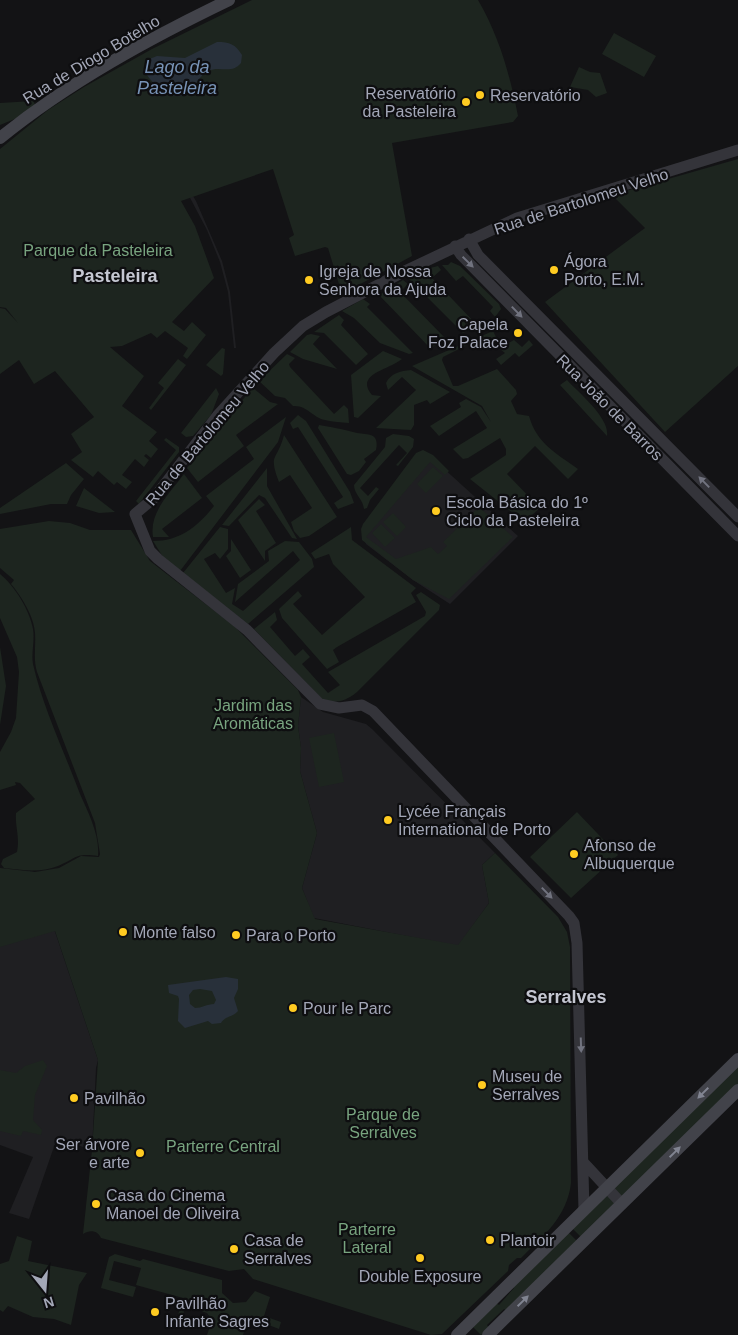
<svg xmlns="http://www.w3.org/2000/svg" width="738" height="1335" viewBox="0 0 738 1335" font-family="Arial,sans-serif">
	<style>
		.built { fill: #1f1f22 }
		.green { fill: #1d251f }
		.water { fill: #28303a; fill-rule: evenodd }
		.lines { fill: none; stroke-linecap: round; stroke-linejoin: round }
		.tertiary { stroke: #34343a; stroke-width: 11 }
		.secondary { stroke: #42434a; stroke-width: 12 }
		.oneway { fill: #71737f }
		.oneway2 { fill: #818491 }
		.poi-dot { fill: #ffcb21; stroke: #0e0e10; stroke-width: 2 }
		.labels { text-anchor: middle; stroke-width: 4.5; stroke-linejoin: round; paint-order: stroke }
		.street-label { font-size: 16px; fill: #a3a7b7; stroke: #0e0e10 }
		.poi-label { font-size: 16px; fill: #a3a7b7; stroke: #0e0e10; text-anchor: start }
		.park-label { font-size: 16px; fill: #78a47f; stroke: #0e0e10 }
		.water-label { font-size: 18px; font-style: italic; fill: #7792b5; stroke: #0e0e10 }
		.neighbourhood-label { font-size: 18px; font-weight: bold; fill: #c5c7d2; stroke: #0e0e10 }
	</style>
	<rect width="100%" height="100%" fill="#131315"/>
	<path class="built" d="M 179,173 L 196,201 L 222,261 L 230,292 L 236,348 L 234,348 L 228,292 L 220,262 L 207,230 L 178,175 Z
		M 430,456 L 518,536 L 450,604 L 413,580 L 366,544 L 362,535 Z
		M 301,697 L 323,712 L 366,724 L 372,729 L 495,853 L 482,865 L 489,903 L 458,946 L 314,918 L 302,888 L 317,833 L 300,771 L 301,748 L 298,726 Z
		M 0,869 L 35,872 L 98,1060 L 96,1068 L 92,1150 L 57,1138 L 29,1219 L 9,1213 L 33,1157 L 0,1145 Z"/>
	<path class="green" d="M 252,0 L 478,0 C 499,36 510,75 518,116 L 513,122 L 392,143 L 412,256 L 342,294 L 328,248 L 325,247 L 295,256 L 289,238 L 294,235 L 273,169 L 181,201 L 195,226 L 214,278 L 172,322 L 184,331 L 192,322 L 206,335 L 187,359 L 183,356 L 188,348 L 165,331 L 157,338 L 151,333 L 122,346 L 110,347 L 144,376 L 122,406 L 157,432 L 149,441 L 158,449 L 151,458 L 146,454 L 144,456 L 149,460 L 144,467 L 135,459 L 122,475 L 132,482 L 126,489 L 117,482 L 114,485 L 98,471 L 93,477 L 71,460 L 82,452 L 71,434 L 94,417 L 55,371 L 34,384 L 19,360 L 0,374 L 0,308 L 5,309 L 18,323 L 6,308 L 0,307 L 0,149 L 48,110 L 84,87 L 152,49 Z
		M 614,33 L 656,56 L 644,77 L 602,54 Z
		M 579,67 L 590,72 L 600,73 L 607,93 L 596,97 L 588,90 L 570,87 Z
		M 33,101 L 36,106 L 22,116 L 0,125 L 0,103 Z
		M 738,159 L 738,366 L 665,432 L 545,302 L 645,228 L 612,195 Z
		M 451,262 L 460,266 L 499,304 L 501,309 L 495,317 L 490,311 L 493,307 L 463,276 L 456,281 L 442,265 L 448,265 Z
		M 438,266 L 441,270 L 432,278 L 478,326 L 463,333 L 408,278 L 430,268 Z
		M 403,280 L 408,284 L 400,292 L 447,340 L 430,348 L 379,295 Z
		M 363,299 L 370,304 L 367,307 L 413,353 L 409,354 L 380,343 L 354,318 L 342,311 Z
		M 339,315 L 344,320 L 341,325 L 368,354 L 356,365 L 324,333 L 314,332 Z
		M 493,331 L 501,347 L 514,340 L 522,347 L 529,340 L 533,345 L 519,357 L 515,353 L 501,365 L 496,359 L 505,353 L 495,345 L 491,337 L 486,337 L 480,343 L 469,344 L 443,357 L 442,360 L 453,386 L 458,386 L 497,369 L 516,390 L 517,394 L 511,401 L 517,414 L 529,416 C 537,444 556,453 578,469 L 568,479 L 535,446 L 507,474 L 540,508 L 524,522 L 470,479 L 506,455 L 506,449 L 500,438 L 468,458 L 463,459 L 453,449 L 487,428 L 476,411 L 439,436 L 430,426 L 461,407 L 459,403 L 466,399 L 481,407 L 491,422 L 482,406 L 412,366 Z
		M 311,334 L 320,336 L 313,344 L 337,369 L 303,359 L 290,352 L 307,335 Z
		M 222,348 L 225,349 L 223,374 L 221,376 L 206,365 Z
		M 383,351 L 402,359 C 389,370 354,374 372,395 L 381,396 L 361,415 L 358,418 L 354,417 L 351,375 Z
		M 287,354 L 295,358 L 289,364 L 290,367 L 334,414 L 344,405 L 348,409 L 349,423 C 341,422 333,422 325,420 C 312,417 307,405 293,406 L 285,398 L 275,396 L 259,381 Z
		M 178,359 L 186,365 L 151,410 L 149,408 L 164,388 L 158,383 Z
		M 411,370 L 450,392 L 430,404 L 427,400 L 414,405 L 414,425 L 411,430 L 376,428 L 416,390 L 402,377 L 388,390 L 386,383 C 391,373 400,371 411,370 Z
		M 567,380 C 579,393 610,418 607,436 L 560,385 Z
		M 216,388 L 219,394 L 211,415 L 193,436 L 186,437 L 181,433 Z
		M 253,388 L 270,402 L 278,404 L 236,435 L 244,446 L 198,482 L 187,468 L 221,424 Z
		M 298,415 L 306,421 L 350,492 L 354,503 L 338,509 L 334,503 L 343,497 L 298,427 L 293,429 L 290,423 Z
		M 286,417 L 278,442 L 180,571 L 163,557 L 153,541 C 180,541 197,527 214,506 L 206,496 L 254,459 L 246,447 Z
		M 319,425 C 330,427 343,429 353,432 C 365,436 380,430 376,450 L 364,459 L 366,462 L 359,471 L 351,475 L 347,474 L 318,428 Z
		M 393,434 L 409,436 L 414,439 L 413,447 L 398,466 L 396,465 L 407,453 L 399,445 L 360,488 L 368,496 L 376,487 L 379,489 L 370,500 L 367,508 L 364,509 C 363,499 354,494 354,485 L 385,447 L 386,438 Z
		M 284,435 L 337,517 L 309,536 L 300,538 L 294,531 L 291,522 L 312,508 L 290,475 L 279,482 C 268,453 277,462 284,435 Z
		M 166,438 L 179,447 L 179,452 L 139,504 L 136,501 L 176,450 L 164,440 Z
		M 423,450 L 433,455 L 449,471 L 445,475 L 430,462 L 366,537 L 396,559 L 431,547 L 438,554 L 447,546 L 443,542 L 479,507 L 513,537 L 449,599 L 413,580 L 362,540 L 361,529 L 363,524 L 416,453 Z
		M 66,463 L 84,479 L 71,495 L 67,504 L 51,504 L 0,514 L 0,508 Z
		M 433,467 L 443,476 L 426,493 L 417,484 Z
		M 267,468 L 267,486 L 297,539 L 292,538 L 265,498 L 259,495 L 229,526 L 222,525 Z
		M 184,474 L 202,498 L 162,529 L 169,537 L 153,537 C 149,512 170,493 184,474 Z
		M 84,488 L 115,512 L 99,513 L 76,506 Z
		M 259,499 L 265,505 L 256,511 L 276,543 L 265,551 L 265,561 L 238,520 Z
		M 393,513 L 406,527 L 397,536 L 383,522 Z
		M 49,521 L 70,523 L 90,530 L 131,530 L 150,561 L 234,626 L 298,690 L 301,697 L 298,726 L 301,748 L 300,771 L 317,833 L 302,888 L 315,919 L 458,945 L 489,903 L 482,865 L 495,853 L 558,917 L 567,932 L 570,947 L 571,1183 C 567,1217 544,1235 521,1258 L 517,1258 L 509,1265 L 508,1271 L 442,1334 L 431,1335 L 253,1279 L 244,1269 L 229,1271 L 101,1238 C 97,1230 90,1230 83,1234 L 92,1150 L 98,1060 L 55,931 L 0,947 L 0,868 L 35,872 L 59,868 L 81,856 L 99,857 L 100,854 L 95,823 L 37,672 C 33,659 36,646 35,633 C 34,616 21,596 11,584 L 14,580 L 0,568 L 0,529 Z
		M 381,524 L 395,538 L 385,547 L 372,533 Z
		M 220,527 L 228,529 L 228,549 L 220,559 L 215,553 L 204,559 L 226,593 L 235,588 L 232,604 L 243,611 L 300,560 L 293,551 L 235,602 L 238,584 L 269,561 L 268,551 L 285,541 L 299,542 L 312,559 L 314,567 L 248,624 L 183,573 Z
		M 351,527 L 352,540 L 416,588 L 411,593 L 416,602 L 337,647 L 333,650 L 339,662 L 327,669 L 282,618 L 279,609 L 298,591 L 302,596 L 293,604 L 322,635 L 365,597 L 333,564 L 329,554 L 315,559 L 311,553 Z
		M 231,539 L 251,570 L 240,578 L 226,556 L 231,551 Z
		M 0,574 C 15,586 30,611 33,629 C 35,641 31,653 33,664 C 43,708 64,751 80,794 C 88,812 100,835 98,856 C 74,853 78,858 58,866 C 41,873 22,870 4,868 L 1,864 L 3,859 L 17,852 C 20,836 15,828 16,813 L 35,799 L 20,783 L 15,782 L 16,785 L 0,790 L 0,752 L 11,732 L 16,718 L 19,672 L 17,657 L 0,618 Z
		M 421,592 L 440,605 L 439,610 L 357,692 C 346,701 338,703 324,701 L 254,629 L 275,612 L 277,620 L 270,627 L 295,656 L 303,649 L 310,657 L 302,664 L 328,693 L 340,685 L 328,672 L 425,616 L 426,612 L 416,595 Z
		M 0,647 L 6,686 L 0,725 Z
		M 334,733 L 344,782 L 319,787 L 309,738 Z
		M 577,812 L 618,855 L 571,898 L 530,857 Z
		M 43,1060 L 47,1066 L 35,1095 L 33,1120 L 42,1130 L 41,1135 L 23,1131 L 21,1136 L 0,1131 L 0,1070 L 16,1073 L 25,1066 Z
		M 738,1064 L 738,1085 L 623,1198 L 612,1187 Z
		M 606,1194 L 615,1203 L 582,1238 L 571,1227 Z
		M 567,1231 L 578,1242 L 507,1311 L 504,1309 L 487,1325 L 490,1329 L 481,1335 L 471,1325 L 495,1302 L 499,1305 L 514,1288 L 512,1285 Z
		M 17,1236 L 32,1241 L 28,1261 L 87,1273 L 79,1285 L 71,1325 L 54,1319 L 33,1317 L 8,1306 L 3,1312 L 0,1310 L 0,1264 L 9,1261 Z
		M 115,1254 L 140,1261 L 143,1259 L 222,1280 L 222,1293 L 233,1303 L 246,1302 L 255,1291 L 270,1297 L 264,1316 L 281,1322 L 279,1329 L 266,1324 L 264,1328 L 247,1323 L 243,1335 L 207,1335 L 212,1320 L 207,1313 L 186,1306 L 180,1323 L 175,1325 L 183,1298 L 136,1285 L 141,1268 L 114,1261 L 109,1280 L 136,1287 L 133,1297 L 101,1288 L 109,1257 Z"/>
	<path class="water" d="M 217,42 C 230,42 235,44 242,55 L 241,63 C 231,75 220,65 208,71 C 200,75 196,85 190,91 C 175,106 153,85 145,72 L 147,60 L 157,56 L 185,58 Z
		M 226,977 L 238,979 L 238,989 L 234,998 L 238,1011 C 233,1017 225,1016 221,1023 L 212,1024 L 208,1021 L 185,1028 L 178,1021 L 179,999 L 178,996 L 169,993 L 168,985 ZM 200,989 L 212,991 L 216,1000 L 214,1004 C 207,1004 202,1008 195,1008 L 190,1004 L 189,995 L 193,990 Z"/>
	<g class="lines">
		<path class="tertiary" d="M 469,239 L 478,255 L 738,517
			M 455,246 L 461,255 L 738,536
			M 584,1163 L 622,1204
			M 584,1210 L 577,943 L 574,923 L 569,916 L 373,711 L 362,705 L 339,708 L 320,704 L 247,630 L 158,559 L 150,551 L 135,514 L 154,498 L 217,416 L 274,353 L 303,326 L 326,312 L 405,271 L 517,218 L 738,150"/>
		<path class="secondary" d="M 0,138 C 69,82 150,38 229,0
			M 457,1335 L 738,1059
			M 488,1335 L 738,1090"/>
	</g>
	<defs><path id="oneway-solid" d="M-6-.8H1V-3.2L6.5 0L1 3.2V.8H-6Z" transform="scale(1.25)"/></defs>
	<g class="oneway">
		<use href="#oneway-solid" transform="translate(468 262) rotate(44)"/>
		<use href="#oneway-solid" transform="translate(517 312) rotate(46)"/>
		<use href="#oneway-solid" transform="translate(704 482) rotate(-134)"/>
		<use href="#oneway-solid" transform="translate(547 893) rotate(46)"/>
		<use href="#oneway-solid" transform="translate(581 1045) rotate(88)"/>
	</g>
	<g class="oneway2">
		<use href="#oneway-solid" transform="translate(703 1093) rotate(135)"/>
		<use href="#oneway-solid" transform="translate(675 1152) rotate(-44)"/>
		<use href="#oneway-solid" transform="translate(523 1301) rotate(-44)"/>
	</g>
	<g class="poi-dot">
		<circle cx="480" cy="95" r="5"/>
		<circle cx="466" cy="102" r="5"/>
		<circle cx="554" cy="270" r="5"/>
		<circle cx="309" cy="280" r="5"/>
		<circle cx="518" cy="333" r="5"/>
		<circle cx="436" cy="511" r="5"/>
		<circle cx="388" cy="820" r="5"/>
		<circle cx="574" cy="854" r="5"/>
		<circle cx="123" cy="932" r="5"/>
		<circle cx="236" cy="935" r="5"/>
		<circle cx="293" cy="1008" r="5"/>
		<circle cx="482" cy="1085" r="5"/>
		<circle cx="74" cy="1098" r="5"/>
		<circle cx="140" cy="1153" r="5"/>
		<circle cx="96" cy="1204" r="5"/>
		<circle cx="490" cy="1240" r="5"/>
		<circle cx="234" cy="1249" r="5"/>
		<circle cx="420" cy="1258" r="5"/>
		<circle cx="155" cy="1312" r="5"/>
	</g>
	<g class="labels">
		<g class="street-label">
			<text transform="translate(91 59) rotate(-31)" y="6">Rua de Diogo Botelho</text>
			<text transform="translate(581 201) rotate(-18)" y="6">Rua de Bartolomeu Velho</text>
			<text transform="translate(610 407) rotate(45)" y="6">Rua João de Barros</text>
			<text transform="translate(207 433) rotate(-50)" y="6">Rua de Bartolomeu Velho</text>
		</g>
		<g class="poi-label">
			<text x="456" y="99" text-anchor="end">Reservatório<tspan x="456" dy="18">da Pasteleira</tspan></text>
			<text x="490" y="101">Reservatório</text>
			<text x="564" y="267">Ágora<tspan x="564" dy="18">Porto, E.M.</tspan></text>
			<text x="319" y="277">Igreja de Nossa<tspan x="319" dy="18">Senhora da Ajuda</tspan></text>
			<text x="508" y="330" text-anchor="end">Capela<tspan x="508" dy="18">Foz Palace</tspan></text>
			<text x="446" y="508">Escola Básica do 1º<tspan x="446" dy="18">Ciclo da Pasteleira</tspan></text>
			<text x="398" y="817">Lycée Français<tspan x="398" dy="18">International de Porto</tspan></text>
			<text x="584" y="851">Afonso de<tspan x="584" dy="18">Albuquerque</tspan></text>
			<text x="133" y="938">Monte falso</text>
			<text x="246" y="941">Para o Porto</text>
			<text x="303" y="1014">Pour le Parc</text>
			<text x="492" y="1082">Museu de<tspan x="492" dy="18">Serralves</tspan></text>
			<text x="84" y="1104">Pavilhão</text>
			<text x="130" y="1150" text-anchor="end">Ser árvore<tspan x="130" dy="18">e arte</tspan></text>
			<text x="106" y="1201">Casa do Cinema<tspan x="106" dy="18">Manoel de Oliveira</tspan></text>
			<text x="244" y="1246">Casa de<tspan x="244" dy="18">Serralves</tspan></text>
			<text x="500" y="1246">Plantoir</text>
			<text x="420" y="1282" text-anchor="middle">Double Exposure</text>
			<text x="165" y="1309">Pavilhão<tspan x="165" dy="18">Infante Sagres</tspan></text>
		</g>
		<g class="park-label">
			<text x="98" y="256">Parque da Pasteleira</text>
			<text x="253" y="711">Jardim das<tspan x="253" dy="18">Aromáticas</tspan></text>
			<text x="383" y="1120">Parque de<tspan x="383" dy="18">Serralves</tspan></text>
			<text x="223" y="1152">Parterre Central</text>
			<text x="367" y="1235">Parterre<tspan x="367" dy="18">Lateral</tspan></text>
		</g>
		<g class="water-label">
			<text x="177" y="73">Lago da<tspan x="177" dy="21">Pasteleira</tspan></text>
		</g>
		<g class="neighbourhood-label">
			<text x="115" y="282">Pasteleira</text>
			<text x="566" y="1003">Serralves</text>
		</g>
	</g>
	<g transform="translate(45 1290) rotate(163)" stroke="#0e0e10" stroke-width="4" paint-order="stroke">
	<path d="M0-4L9 19L0 12L-9 19Z" fill="#a3a7b7"/>
	<text y="-8" font-size="14" font-weight="bold" text-anchor="middle" fill="#a3a7b7">N</text>
	</g>
</svg>
